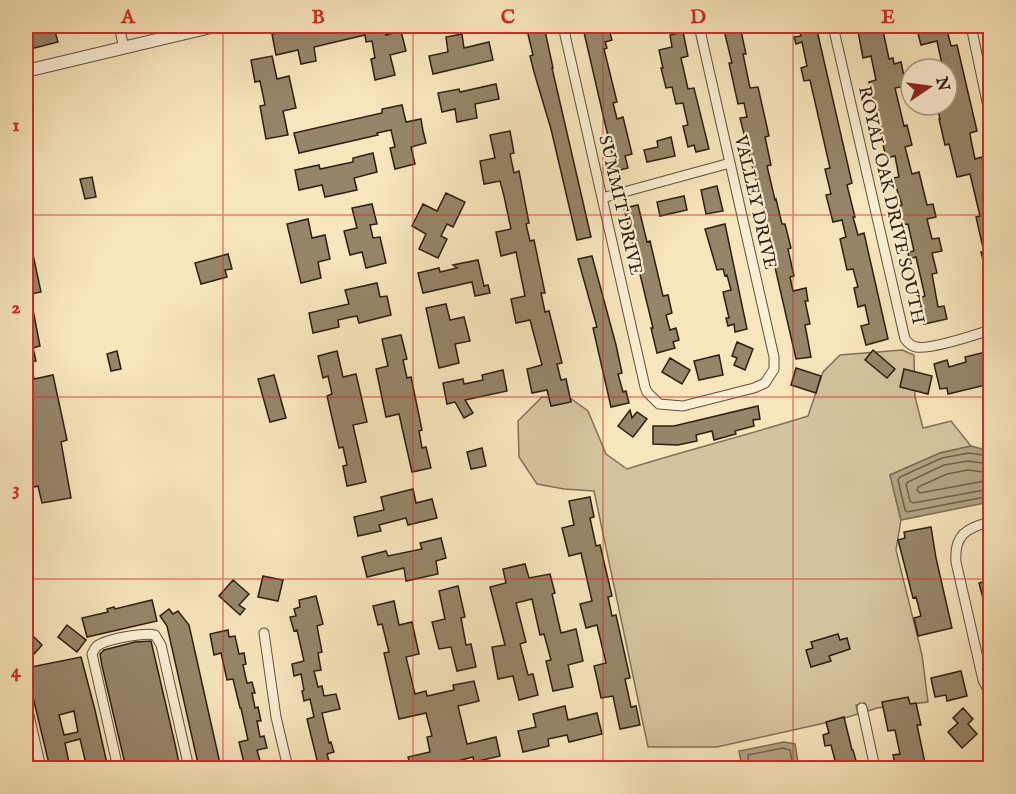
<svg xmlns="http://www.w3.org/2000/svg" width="1016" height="794" viewBox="0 0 1016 794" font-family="'IM FELL English',serif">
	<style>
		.green { fill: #d4c39e; stroke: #807158; stroke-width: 1.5 }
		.water { fill: #b2a281; stroke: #7c6e54; stroke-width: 1.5 }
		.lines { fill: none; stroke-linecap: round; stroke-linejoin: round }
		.shore { stroke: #6f6049; stroke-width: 1.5 }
		.building { fill: #968669; stroke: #2c1f11; stroke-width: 1.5; fill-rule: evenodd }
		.minor-casing { stroke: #5f503c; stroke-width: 11 }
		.tertiary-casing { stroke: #5f503c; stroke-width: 14 }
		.minor { stroke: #faeed3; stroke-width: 9 }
		.tertiary { stroke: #faeed3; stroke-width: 12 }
		.grid { fill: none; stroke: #d62828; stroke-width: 1.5; stroke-opacity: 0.55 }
		.labels { text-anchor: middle; stroke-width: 4.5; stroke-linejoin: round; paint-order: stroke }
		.street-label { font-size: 18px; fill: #2c1f11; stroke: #faeed3 }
		.neatline { fill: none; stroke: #d62828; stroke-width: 2 }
		.grid-label { font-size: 20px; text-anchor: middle; font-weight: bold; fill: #d62828 }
	</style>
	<rect width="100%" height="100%" fill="#f7e5bb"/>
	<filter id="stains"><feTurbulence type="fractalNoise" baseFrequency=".00333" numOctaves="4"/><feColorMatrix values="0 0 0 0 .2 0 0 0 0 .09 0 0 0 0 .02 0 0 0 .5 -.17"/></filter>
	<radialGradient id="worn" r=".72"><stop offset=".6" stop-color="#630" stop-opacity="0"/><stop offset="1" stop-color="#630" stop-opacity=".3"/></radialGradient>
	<path class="green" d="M 902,350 L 914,355 L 915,397 L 923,428 L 951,421 L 971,446 L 940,453 L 890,475 L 901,520 L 896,550 L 922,655 L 928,702 L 877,708 L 868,711 L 865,703 L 856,705 L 858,714 L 838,720 L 717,747 L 648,747 L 594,491 L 564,489 L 537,484 L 519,457 L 518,421 L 542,397 L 570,398 L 588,411 L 606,454 L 627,469 C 687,450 748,435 808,416 L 823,372 L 840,355 Z"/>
	<path class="water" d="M 971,446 L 990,451 L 990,502 L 901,520 L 890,475 L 940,453 Z
		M 784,742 L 795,744 L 799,768 L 742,768 L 739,751 Z"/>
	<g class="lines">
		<path class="shore" d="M 990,456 L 969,453 L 942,458 L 900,477 L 898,480 L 905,510 L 907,512 L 990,496
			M 990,464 L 968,461 L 944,465 L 908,482 L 906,484 L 910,501 L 913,503 L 990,489
			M 990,473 L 968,470 L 947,474 L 918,487 L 917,490 L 920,493 L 990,480
			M 748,768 L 748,755 L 783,748 L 790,750 L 793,768"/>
	</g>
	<path class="building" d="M 31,26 L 46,26 L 47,30 L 54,28 L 58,42 L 30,49 L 26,28 Z
		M 330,26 L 384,26 L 386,35 L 401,31 L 406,51 L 390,55 L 395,75 L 375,80 L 371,59 L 375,58 L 372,41 L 366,42 L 365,35 L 314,47 L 316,61 L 301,64 L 298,50 L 276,55 L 272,34 L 303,28 L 304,32 Z
		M 526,26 L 544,26 L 553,68 L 552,68 L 591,237 L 577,240 L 551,129 L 534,72 L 530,56 L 533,55 Z
		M 593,26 L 608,26 L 612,40 L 605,42 L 607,48 L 604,49 L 617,102 L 613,103 L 617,119 L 623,117 L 632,154 L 625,156 L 628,168 L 616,171 L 583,28 Z
		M 723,26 L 732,26 L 734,33 L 741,31 L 746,54 L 743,54 L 750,88 L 758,87 L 769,136 L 765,137 L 771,165 L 767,166 L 775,200 L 776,199 L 782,224 L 785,224 L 791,248 L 788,249 L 794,276 L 790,277 L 793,291 L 806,288 L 808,301 L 805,301 L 810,324 L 805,325 L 811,357 L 796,359 L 766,228 L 768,228 L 740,118 L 747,117 L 744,103 L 738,104 L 729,63 L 732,63 Z
		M 798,26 L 816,26 L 852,183 L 847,185 L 855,217 L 853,217 L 858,235 L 864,233 L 888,339 L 866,345 L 861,326 L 869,324 L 865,305 L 858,307 L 854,288 L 858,287 L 853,269 L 847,270 L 840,239 L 846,237 L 842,220 L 833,222 L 826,195 L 831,194 L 825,169 L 830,168 L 810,80 L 804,81 L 801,68 L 807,66 L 802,42 L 796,44 L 794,37 L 801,36 Z
		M 857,26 L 882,26 L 889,59 L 893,58 L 894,64 L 901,62 L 906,86 L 895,88 L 904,126 L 907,125 L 912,145 L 905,147 L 912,174 L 919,172 L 927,205 L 933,204 L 936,217 L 927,219 L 932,239 L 939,238 L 942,251 L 932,253 L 937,273 L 932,274 L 938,307 L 944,306 L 947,319 L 924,324 L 918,298 L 925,296 L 916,257 L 909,259 L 908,252 L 914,251 L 908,224 L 901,225 L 896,206 L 902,205 L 893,178 L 899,177 L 895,156 L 886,158 L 869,82 L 876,80 L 871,56 L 863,58 Z
		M 916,26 L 946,26 L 951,46 L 957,45 L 977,131 L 970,133 L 971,140 L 975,159 L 982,157 L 990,190 L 990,281 L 988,281 L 981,252 L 984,252 L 976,217 L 980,216 L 970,174 L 957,177 L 949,144 L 945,145 L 939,119 L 940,119 L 937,105 L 947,105 L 947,69 L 943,69 L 937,41 L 921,45 Z
		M 683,32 L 688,56 L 681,58 L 688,89 L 694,88 L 709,149 L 696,152 L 694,145 L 688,147 L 683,126 L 688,125 L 683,103 L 676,104 L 672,87 L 666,88 L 661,68 L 663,68 L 659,50 L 672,47 L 670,35 Z
		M 462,34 L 464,48 L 489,42 L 493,60 L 433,74 L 429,56 L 448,52 L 446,37 Z
		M 272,56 L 277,79 L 289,76 L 296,108 L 283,111 L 288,135 L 266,139 L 260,106 L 265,105 L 260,81 L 255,82 L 251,60 Z
		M 496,84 L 499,99 L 475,104 L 477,118 L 457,122 L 455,109 L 442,112 L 438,93 L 459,89 L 460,92 Z
		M 402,105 L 406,122 L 421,119 L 423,131 L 426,143 L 411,147 L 415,164 L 395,169 L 390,148 L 395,147 L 391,130 L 377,133 L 378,135 L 299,153 L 294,133 L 382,113 L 382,109 Z
		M 510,131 L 514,153 L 510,154 L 514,173 L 519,171 L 529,223 L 526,224 L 530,241 L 534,240 L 545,293 L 541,293 L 545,312 L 549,311 L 562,363 L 557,364 L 561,380 L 566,379 L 571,402 L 551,406 L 547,390 L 532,393 L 527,369 L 542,365 L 530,320 L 516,323 L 511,299 L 525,296 L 516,252 L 501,256 L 496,232 L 511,229 L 504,196 L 500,181 L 484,184 L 480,161 L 495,158 L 490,135 Z
		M 671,137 L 675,156 L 647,162 L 644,150 L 658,147 L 657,141 Z
		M 373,153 L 377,172 L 354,178 L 357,190 L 325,197 L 322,185 L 299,190 L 295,170 L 319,165 L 320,169 L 353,162 L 353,158 Z
		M 92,177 L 96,197 L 85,199 L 80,179 Z
		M 717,186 L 723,211 L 706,214 L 701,190 Z
		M 446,193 L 465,202 L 453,227 L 447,224 L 441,236 L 447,239 L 438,258 L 419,249 L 426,234 L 412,226 L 423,204 L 437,211 Z
		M 684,196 L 687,210 L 660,216 L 657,202 Z
		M 372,204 L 377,224 L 370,225 L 373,238 L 380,237 L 386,263 L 366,268 L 362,252 L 350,255 L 344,231 L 357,228 L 352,208 Z
		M 638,205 L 647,242 L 650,241 L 663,296 L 668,295 L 672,313 L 666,315 L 670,330 L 676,328 L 679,340 L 673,342 L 675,348 L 657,353 L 651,328 L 653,328 L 624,208 Z
		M 308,219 L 312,238 L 325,235 L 330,259 L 318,262 L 321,278 L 301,283 L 287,224 Z
		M 725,224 L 747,329 L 735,332 L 734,324 L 728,326 L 726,318 L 729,318 L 723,292 L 731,290 L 727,275 L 725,276 L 723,269 L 717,270 L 705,229 Z
		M 26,236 L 29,236 L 41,292 L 26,295 Z
		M 228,254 L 232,269 L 225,270 L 227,277 L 201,284 L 195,263 Z
		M 592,256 L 616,345 L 622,373 L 618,374 L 623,392 L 626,391 L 629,403 L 611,407 L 593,328 L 597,327 L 578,259 Z
		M 478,260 L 484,286 L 488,285 L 490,293 L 475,296 L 472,282 L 423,293 L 418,273 L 439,268 L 440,272 L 457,268 L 453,265 Z
		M 377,283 L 380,297 L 387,296 L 391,315 L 359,323 L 357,316 L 351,317 L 338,320 L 339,327 L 313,333 L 309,313 L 349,304 L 345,290 Z
		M 446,304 L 450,320 L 464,317 L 470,341 L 455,344 L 459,363 L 439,368 L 426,308 Z
		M 33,310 L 40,346 L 33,348 L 36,361 L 31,362 L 34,379 L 53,375 L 67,440 L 61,442 L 71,498 L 42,503 L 38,486 L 26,489 L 26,311 Z
		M 401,335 L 407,359 L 403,360 L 407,378 L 411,377 L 422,430 L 419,431 L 422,448 L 426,447 L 431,468 L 412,472 L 399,414 L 386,417 L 376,369 L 388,366 L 382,339 Z
		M 737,342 L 753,349 L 745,370 L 734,365 L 737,358 L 732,356 Z
		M 873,350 L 895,369 L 887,378 L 865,360 Z
		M 117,351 L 121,369 L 111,371 L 107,354 Z
		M 337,351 L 343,377 L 356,374 L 367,422 L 353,425 L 366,482 L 347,486 L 343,466 L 347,465 L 343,447 L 339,448 L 327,396 L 332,394 L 328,376 L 323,378 L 318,356 Z
		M 990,351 L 990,384 L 948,394 L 947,388 L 940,389 L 934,364 L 947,360 L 949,367 L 966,362 L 965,357 Z
		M 719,355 L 723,375 L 699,380 L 694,361 Z
		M 670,358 L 690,370 L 682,384 L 662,372 Z
		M 796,368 L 821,376 L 816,393 L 791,385 Z
		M 904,369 L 932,376 L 928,394 L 900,387 Z
		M 503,370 L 507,391 L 465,400 L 473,413 L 464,418 L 455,402 L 447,404 L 443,383 L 463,379 L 464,384 L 483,380 L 482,375 Z
		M 274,375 L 286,418 L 270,422 L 258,379 Z
		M 758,406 L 760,419 L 753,420 L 754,426 L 735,431 L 736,434 L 714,440 L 712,431 L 696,435 L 697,441 L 678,445 L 653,444 L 653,426 L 674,426 Z
		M 630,410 L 632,418 L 637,412 L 647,419 L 633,437 L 618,426 Z
		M 482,448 L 486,466 L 471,469 L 467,452 Z
		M 413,489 L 416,503 L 432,499 L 437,518 L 408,525 L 406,518 L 379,525 L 381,531 L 358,536 L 354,517 L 384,510 L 381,497 Z
		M 590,497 L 594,517 L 590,518 L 596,546 L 600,545 L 612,596 L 608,597 L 612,616 L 616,615 L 630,678 L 625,679 L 631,707 L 636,706 L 640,725 L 620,729 L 613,696 L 601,698 L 597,679 L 594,666 L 606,663 L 597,625 L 586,628 L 580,604 L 592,601 L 581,553 L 569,556 L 562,528 L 574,525 L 569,501 Z
		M 931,527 L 936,558 L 952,628 L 918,636 L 914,618 L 921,616 L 916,597 L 913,598 L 898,540 L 905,538 L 904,532 Z
		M 441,538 L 446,558 L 436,561 L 438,574 L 406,581 L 404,568 L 367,577 L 362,557 L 386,551 L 388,556 L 422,549 L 420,543 Z
		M 525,564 L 529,578 L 550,574 L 555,593 L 552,594 L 561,633 L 576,629 L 583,661 L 568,665 L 573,687 L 553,691 L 546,661 L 551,660 L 544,634 L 540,635 L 532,599 L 516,603 L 526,642 L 520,644 L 528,675 L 533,674 L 538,695 L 519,700 L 513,676 L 498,679 L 492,647 L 505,645 L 490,587 L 506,583 L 503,569 Z
		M 263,576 L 283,580 L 278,601 L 258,597 Z
		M 233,580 L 249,594 L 239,605 L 245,609 L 240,615 L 219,596 Z
		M 990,580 L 990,617 L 988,618 L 979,583 Z
		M 458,586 L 465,617 L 461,618 L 466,645 L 471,644 L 476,667 L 457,671 L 451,647 L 439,649 L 432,622 L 445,619 L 439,591 Z
		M 316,596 L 323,624 L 317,626 L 322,652 L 318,653 L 321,670 L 314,671 L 318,687 L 322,686 L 324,696 L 336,694 L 340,709 L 322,713 L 329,743 L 331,742 L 334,752 L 327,754 L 331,768 L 319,768 L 307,719 L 314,717 L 310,699 L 304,701 L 302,691 L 304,690 L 301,674 L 294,676 L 292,664 L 304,661 L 297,630 L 294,631 L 290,617 L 296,616 L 294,609 L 300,607 L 299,600 Z
		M 152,600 L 157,621 L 87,637 L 82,618 L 108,612 L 107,609 L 114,607 L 115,609 Z
		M 394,601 L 399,625 L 412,622 L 419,654 L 406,657 L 415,694 L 426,691 L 427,696 L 454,690 L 453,685 L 474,681 L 479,701 L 458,706 L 467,744 L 496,737 L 500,756 L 474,762 L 473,757 L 442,765 L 443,768 L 411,768 L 408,757 L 430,752 L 427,737 L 432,736 L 426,713 L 399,719 L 384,653 L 389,652 L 382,624 L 378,625 L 373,606 Z
		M 169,609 L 173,614 L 178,611 L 189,625 L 221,768 L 199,768 L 167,626 L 160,616 Z
		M 67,625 L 86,640 L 77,652 L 58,637 Z
		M 228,630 L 229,637 L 235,636 L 239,654 L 244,653 L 246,664 L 243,665 L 247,683 L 252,682 L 255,693 L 252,693 L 255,708 L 258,707 L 261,721 L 257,721 L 260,737 L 264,736 L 267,748 L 257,750 L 262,768 L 250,768 L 248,762 L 244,763 L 239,742 L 248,740 L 241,708 L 240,708 L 233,679 L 227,680 L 221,653 L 214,655 L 210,634 Z
		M 838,634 L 840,640 L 847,638 L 850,649 L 829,656 L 831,661 L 811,667 L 806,650 L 813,648 L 811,642 Z
		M 33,636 L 42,645 L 26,663 L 26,643 Z
		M 151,641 L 175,744 L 180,768 L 126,768 L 102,666 L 100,654 L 104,650 L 135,642 Z
		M 81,657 L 95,710 L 108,768 L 87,768 L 80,739 L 65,743 L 70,768 L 50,768 L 26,668 ZM 74,711 L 78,732 L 64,735 L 59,715 Z
		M 961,671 L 967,696 L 947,701 L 946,695 L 935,697 L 931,678 Z
		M 908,697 L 910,704 L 916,703 L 921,725 L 917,725 L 925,763 L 896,768 L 893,755 L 900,754 L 895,730 L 888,731 L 882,702 Z
		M 565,706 L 568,720 L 597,713 L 602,734 L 569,742 L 567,735 L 548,739 L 549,746 L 523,752 L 518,731 L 536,727 L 533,714 Z
		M 963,708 L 973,719 L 968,724 L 977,734 L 962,748 L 948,732 L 958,723 L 953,718 Z
		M 844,717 L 852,750 L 853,750 L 858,768 L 837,768 L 831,745 L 825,746 L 823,735 L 829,733 L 826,722 Z"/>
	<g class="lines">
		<g class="minor-casing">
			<path id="minor" d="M 119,26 L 124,48
				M 563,26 L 645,387 L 647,392 L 659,404 L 683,406 L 754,388 L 765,383 L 774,369 L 774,357 L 699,26
				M 833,26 L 905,339 C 908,343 911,346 916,347 C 930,350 975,335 990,330
				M 971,26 L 990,116
				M 602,198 L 730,163
				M 990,522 C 966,528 954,535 956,562 L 983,680 L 990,694
				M 264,633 L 276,717 L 288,768
				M 26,702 L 41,768
				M 862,708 L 875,768
				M 118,768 L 92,654 C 94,651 94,649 97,646 C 106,639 145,632 155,635 L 161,645 L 189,768"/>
		</g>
		<g class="tertiary-casing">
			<path id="tertiary" d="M 26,71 L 215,26"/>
		</g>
		<use href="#minor" class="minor"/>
		<use href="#tertiary" class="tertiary"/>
	</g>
	<path class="grid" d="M 223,26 L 223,768M 413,26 L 413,768M 603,26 L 603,768M 793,26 L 793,768M 26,215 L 990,215M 26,397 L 990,397M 26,579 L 990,579"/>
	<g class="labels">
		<g class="street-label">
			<text transform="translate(756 202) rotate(77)" y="6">VALLEY DRIVE</text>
			<text transform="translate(621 205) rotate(77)" y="6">SUMMIT DRIVE</text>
			<text transform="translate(892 205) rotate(77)" y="6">ROYAL OAK DRIVE SOUTH</text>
		</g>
	</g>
	<rect width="1016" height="794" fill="none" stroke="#f7e5bb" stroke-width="66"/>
	<g transform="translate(929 87) rotate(77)"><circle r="28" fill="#faeed3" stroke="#a89b85" stroke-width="1.5"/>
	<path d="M0-4.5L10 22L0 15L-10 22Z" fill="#8f2418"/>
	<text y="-9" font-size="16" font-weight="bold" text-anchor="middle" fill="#2c1f11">N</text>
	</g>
	<rect x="33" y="33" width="950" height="728" class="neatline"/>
	<g class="grid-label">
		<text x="128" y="23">A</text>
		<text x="318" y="23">B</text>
		<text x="508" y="23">C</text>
		<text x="698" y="23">D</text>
		<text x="888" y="23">E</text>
		<text x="16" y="131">1</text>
		<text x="16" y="313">2</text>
		<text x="16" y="495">3</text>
		<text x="16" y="677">4</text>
	</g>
	<rect width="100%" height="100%" filter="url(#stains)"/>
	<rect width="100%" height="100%" fill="url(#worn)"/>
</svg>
